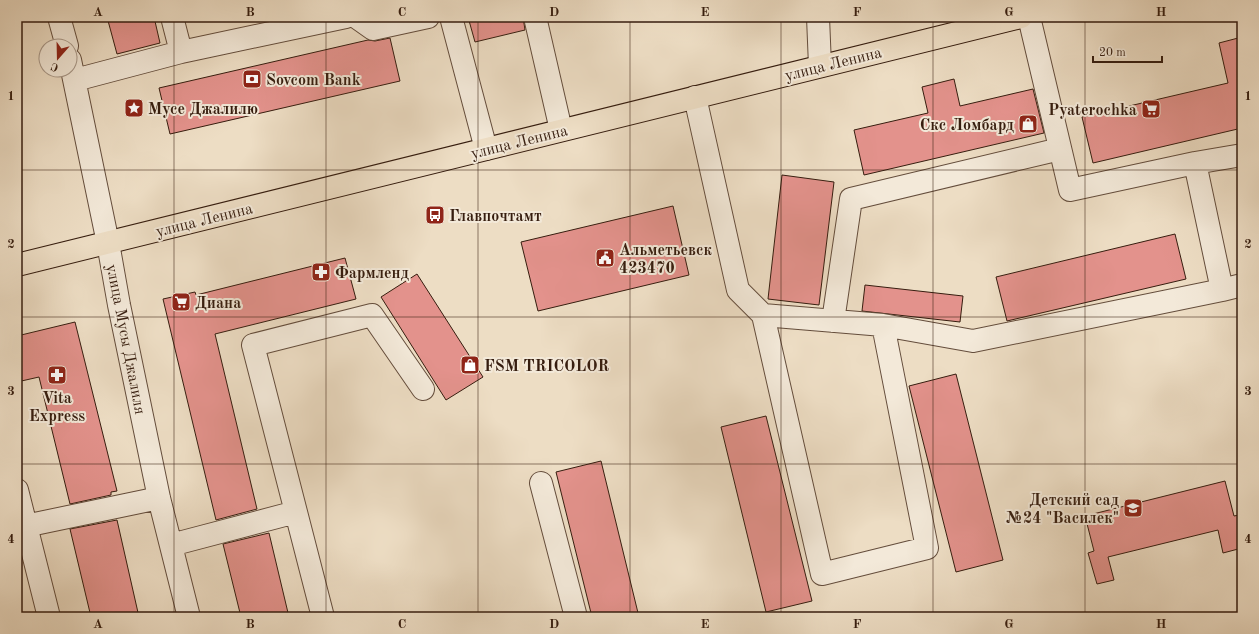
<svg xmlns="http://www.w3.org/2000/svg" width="1259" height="634" viewBox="0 0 1259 634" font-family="'Old Standard TT',serif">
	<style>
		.building { fill: #e3928c; stroke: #361d0f }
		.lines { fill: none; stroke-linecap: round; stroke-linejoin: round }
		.minor-casing { stroke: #644d3c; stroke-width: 24 }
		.major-casing { stroke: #361d0f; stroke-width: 24 }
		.minor { stroke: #f3e9d9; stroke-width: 22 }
		.major { stroke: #edddc4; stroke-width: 22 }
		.grid { fill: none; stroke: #361d0f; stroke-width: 1; stroke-opacity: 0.55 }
		.labels { text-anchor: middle; stroke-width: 4; stroke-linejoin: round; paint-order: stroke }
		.street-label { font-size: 16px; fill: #361d0f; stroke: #f3e9d9 }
		.poi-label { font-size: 16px; font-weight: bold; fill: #361d0f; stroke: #f3e9d9; text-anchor: start }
		.neatline { fill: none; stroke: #361d0f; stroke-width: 1.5 }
		.grid-label { font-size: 13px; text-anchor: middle; font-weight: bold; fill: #361d0f }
	</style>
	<rect width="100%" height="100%" fill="#edddc4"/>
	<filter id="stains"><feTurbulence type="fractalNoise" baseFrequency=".005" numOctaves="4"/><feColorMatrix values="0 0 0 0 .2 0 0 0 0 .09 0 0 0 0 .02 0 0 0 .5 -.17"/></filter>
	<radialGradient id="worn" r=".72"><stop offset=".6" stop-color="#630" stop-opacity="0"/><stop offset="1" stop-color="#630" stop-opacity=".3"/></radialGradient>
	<path class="building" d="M 107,17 L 154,17 L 160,43 L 117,54 Z
		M 468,17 L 523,17 L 525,30 L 475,42 Z
		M 1242,37 L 1242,128 L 1093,163 L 1082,117 L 1228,83 L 1219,43 Z
		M 390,38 L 400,81 L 170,134 L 159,88 L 368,40 L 375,41 Z
		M 954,79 L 960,106 L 1033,89 L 1044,133 L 864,175 L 854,130 L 928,113 L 922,87 Z
		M 782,175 L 834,182 L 819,305 L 768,299 Z
		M 673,206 L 689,275 L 538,311 L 521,242 Z
		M 1175,234 L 1186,279 L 1007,321 L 996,277 Z
		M 345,258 L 356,299 L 215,334 L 257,509 L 216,520 L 163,299 L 195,292 L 196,295 Z
		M 417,274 L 483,377 L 446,400 L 381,297 Z
		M 865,285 L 963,296 L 960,322 L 862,311 Z
		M 75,322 L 117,491 L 111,492 L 111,495 L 70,504 L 39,377 L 17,382 L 17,336 Z
		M 956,374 L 1003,560 L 956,572 L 909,386 Z
		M 766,416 L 812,601 L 766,612 L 721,427 Z
		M 601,461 L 639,617 L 592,617 L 556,472 Z
		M 1225,481 L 1234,516 L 1239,515 L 1242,526 L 1242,548 L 1223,553 L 1218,530 L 1108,557 L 1114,580 L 1097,584 L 1088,553 L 1094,551 L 1085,516 Z
		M 117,520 L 139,617 L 91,617 L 70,529 Z
		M 269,533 L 289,617 L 241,617 L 223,544 Z"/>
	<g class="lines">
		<g class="minor-casing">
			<path id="minor" d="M 59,17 L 67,46
				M 356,17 L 373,29 L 428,17
				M 451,17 L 486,149
				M 535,17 L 561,130
				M 818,17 L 820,66
				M 1029,17 L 1070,190 L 1195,163 L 1242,155
				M 181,52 L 346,17
				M 70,60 L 108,243 L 119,305 L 159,498 L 189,617
				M 75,80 L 181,52 L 172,17
				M 695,97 L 738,290 L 763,315 L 822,574 L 927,548 L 883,325
				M 1195,163 L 1222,290
				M 763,315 L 883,325 L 973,341 L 1222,290 L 1242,285
				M 833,321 L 851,199 L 1060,149
				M 541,483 L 576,617
				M 17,490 L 49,617
				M 25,526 L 159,498
				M 171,545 L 296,512
				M 323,617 L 253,345 L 372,315 L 423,389"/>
		</g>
		<g class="major-casing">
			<path id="major" d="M 17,265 L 1021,17"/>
		</g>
		<use href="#minor" class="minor"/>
		<use href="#major" class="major"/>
	</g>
	<path class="grid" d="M 174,17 L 174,617M 326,17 L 326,617M 478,17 L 478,617M 630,17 L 630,617M 781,17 L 781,617M 933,17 L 933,617M 1085,17 L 1085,617M 17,170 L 1242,170M 17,317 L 1242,317M 17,464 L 1242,464"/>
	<defs>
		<g id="bank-square" transform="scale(1)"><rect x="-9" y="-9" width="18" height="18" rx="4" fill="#8f2418" stroke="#f3e9d9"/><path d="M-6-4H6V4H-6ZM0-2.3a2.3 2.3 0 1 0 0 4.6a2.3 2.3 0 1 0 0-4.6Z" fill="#fff"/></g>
		<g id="sight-square" transform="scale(1)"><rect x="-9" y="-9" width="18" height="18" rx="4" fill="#8f2418" stroke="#f3e9d9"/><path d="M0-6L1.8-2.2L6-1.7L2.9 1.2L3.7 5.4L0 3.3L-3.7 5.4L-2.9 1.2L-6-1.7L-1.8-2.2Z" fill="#fff"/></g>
		<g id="supermarket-square" transform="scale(1)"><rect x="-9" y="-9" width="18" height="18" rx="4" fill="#8f2418" stroke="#f3e9d9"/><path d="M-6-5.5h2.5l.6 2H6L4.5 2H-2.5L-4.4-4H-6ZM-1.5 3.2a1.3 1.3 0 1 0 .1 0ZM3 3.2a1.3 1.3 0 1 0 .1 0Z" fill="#fff"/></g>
		<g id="shop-square" transform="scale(1)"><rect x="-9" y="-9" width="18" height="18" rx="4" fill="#8f2418" stroke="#f3e9d9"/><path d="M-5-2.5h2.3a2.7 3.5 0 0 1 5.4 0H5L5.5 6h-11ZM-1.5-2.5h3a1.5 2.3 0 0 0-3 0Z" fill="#fff"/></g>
		<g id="bus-square" transform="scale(1)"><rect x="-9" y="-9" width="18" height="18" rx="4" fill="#8f2418" stroke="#f3e9d9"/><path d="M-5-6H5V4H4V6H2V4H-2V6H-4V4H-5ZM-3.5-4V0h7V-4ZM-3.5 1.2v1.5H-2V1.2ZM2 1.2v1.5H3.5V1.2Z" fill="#fff"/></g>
		<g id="civic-square" transform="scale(1)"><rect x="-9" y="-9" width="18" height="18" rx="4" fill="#8f2418" stroke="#f3e9d9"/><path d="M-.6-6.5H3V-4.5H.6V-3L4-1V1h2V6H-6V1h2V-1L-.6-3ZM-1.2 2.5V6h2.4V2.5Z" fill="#fff"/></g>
		<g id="pharmacy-square" transform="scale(1)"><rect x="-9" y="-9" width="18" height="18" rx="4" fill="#8f2418" stroke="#f3e9d9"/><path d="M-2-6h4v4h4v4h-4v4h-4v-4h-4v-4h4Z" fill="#fff"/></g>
		<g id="school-square" transform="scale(1)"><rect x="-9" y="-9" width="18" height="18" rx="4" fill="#8f2418" stroke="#f3e9d9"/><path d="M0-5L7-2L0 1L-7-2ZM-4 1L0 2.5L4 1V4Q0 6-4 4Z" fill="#fff"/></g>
	</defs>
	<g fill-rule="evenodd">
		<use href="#bank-square" x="252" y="79"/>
		<use href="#sight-square" x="134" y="108"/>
		<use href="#supermarket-square" x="1151" y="109"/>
		<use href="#shop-square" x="1028" y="124"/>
		<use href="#bus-square" x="435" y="215"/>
		<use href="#civic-square" x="605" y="258"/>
		<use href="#pharmacy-square" x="321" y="272"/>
		<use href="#supermarket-square" x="181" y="302"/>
		<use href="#shop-square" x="470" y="365"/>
		<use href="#pharmacy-square" x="57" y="375"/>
		<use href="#school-square" x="1133" y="508"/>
	</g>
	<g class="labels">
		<g class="street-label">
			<text transform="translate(833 63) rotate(-14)" y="6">улица Ленина</text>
			<text transform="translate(519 141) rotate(-14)" y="6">улица Ленина</text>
			<text transform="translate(204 219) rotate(-14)" y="6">улица Ленина</text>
			<text transform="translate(127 339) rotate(79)" y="6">улица Мусы Джалиля</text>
		</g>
		<g class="poi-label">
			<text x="266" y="85">Sovcom Bank</text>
			<text x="148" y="114">Мусе Джалилю</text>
			<text x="1137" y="115" text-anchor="end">Pyaterochka</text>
			<text x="1014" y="130" text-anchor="end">Скс Ломбард</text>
			<text x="449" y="221">Главпочтамт</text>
			<text x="619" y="255">Альметьевск<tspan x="619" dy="18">423470</tspan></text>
			<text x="335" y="278">Фармленд</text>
			<text x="195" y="308">Диана</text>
			<text x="484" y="371">FSM TRICOLOR</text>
			<text x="57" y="403" text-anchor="middle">Vita<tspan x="57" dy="18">Express</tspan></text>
			<text x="1119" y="505" text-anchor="end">Детский сад<tspan x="1119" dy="18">№24 "Василек"</tspan></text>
		</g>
	</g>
	<rect width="1259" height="634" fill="none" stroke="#edddc4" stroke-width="44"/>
	<g transform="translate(58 58) rotate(200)"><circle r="19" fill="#f3e9d9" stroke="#a79788"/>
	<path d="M0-3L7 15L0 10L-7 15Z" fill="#8f2418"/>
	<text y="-6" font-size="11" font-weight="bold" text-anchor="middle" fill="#361d0f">С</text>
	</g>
	<path d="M1093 56v6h69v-6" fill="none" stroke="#361d0f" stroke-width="2"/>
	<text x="1099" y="56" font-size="12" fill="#361d0f" stroke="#f3e9d9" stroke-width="3" paint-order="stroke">20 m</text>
	<rect x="22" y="22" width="1215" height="590" class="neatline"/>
	<g class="grid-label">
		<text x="98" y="16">A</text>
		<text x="250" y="16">B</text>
		<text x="402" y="16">C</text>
		<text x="554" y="16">D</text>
		<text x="705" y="16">E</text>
		<text x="857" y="16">F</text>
		<text x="1009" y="16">G</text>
		<text x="1161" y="16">H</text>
		<text x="11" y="100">1</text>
		<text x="1248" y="100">1</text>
		<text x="11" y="248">2</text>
		<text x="1248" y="248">2</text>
		<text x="11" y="395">3</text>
		<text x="1248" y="395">3</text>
		<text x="11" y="543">4</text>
		<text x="1248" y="543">4</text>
		<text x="98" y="628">A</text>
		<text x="250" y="628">B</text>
		<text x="402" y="628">C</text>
		<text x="554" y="628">D</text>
		<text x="705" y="628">E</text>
		<text x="857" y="628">F</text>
		<text x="1009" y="628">G</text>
		<text x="1161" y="628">H</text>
	</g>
	<rect width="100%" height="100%" filter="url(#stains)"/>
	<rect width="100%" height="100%" fill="url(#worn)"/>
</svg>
